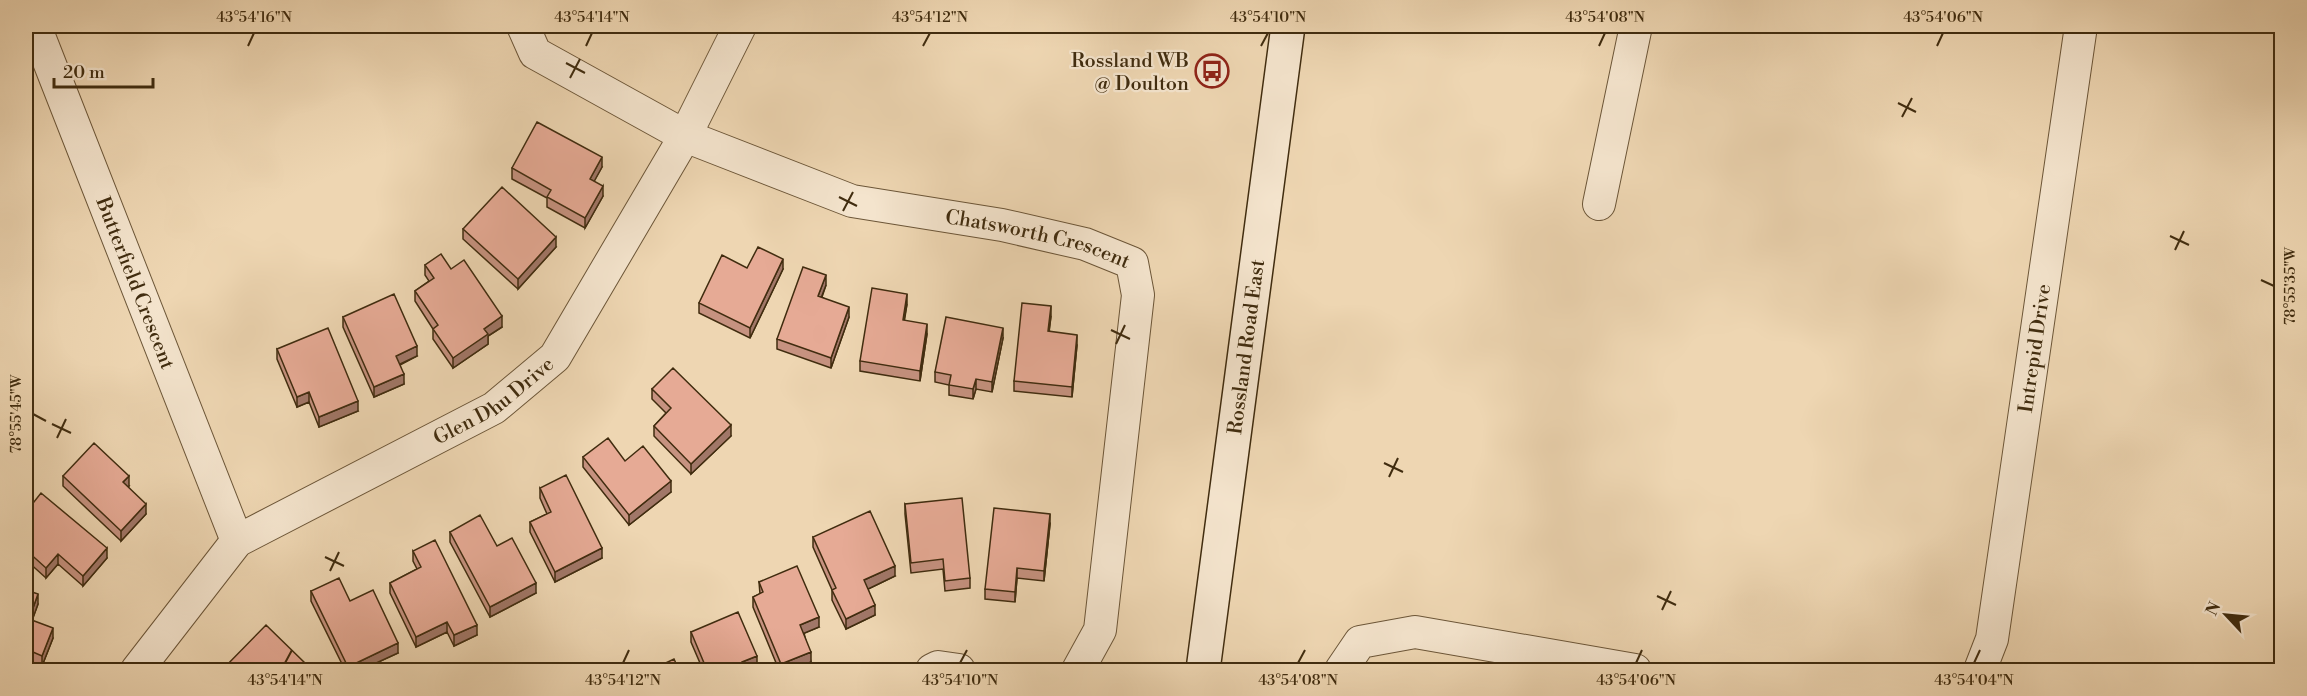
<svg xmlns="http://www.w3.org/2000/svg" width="2307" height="696" viewBox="0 0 2307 696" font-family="'Libre Bodoni',serif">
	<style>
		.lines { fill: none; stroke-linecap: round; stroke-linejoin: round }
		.minor-casing { stroke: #6c5638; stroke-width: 34 }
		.secondary-casing { stroke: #402c0f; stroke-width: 36 }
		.minor { stroke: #f4e4cd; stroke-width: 32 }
		.secondary { stroke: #f4e4cd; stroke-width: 33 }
		.wall { fill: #c69280; stroke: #402c0f; stroke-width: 1.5 }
		.shaded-wall { fill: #a17768; stroke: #402c0f; stroke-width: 1.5 }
		.building { fill: #e6aa95; stroke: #402c0f; stroke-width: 1.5 }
		.ticks { fill: none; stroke: #402c0f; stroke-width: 2 }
		.labels { text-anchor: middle; stroke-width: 4.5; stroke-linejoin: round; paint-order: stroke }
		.poi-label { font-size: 20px; fill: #402c0f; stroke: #f4e4cd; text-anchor: end }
		.street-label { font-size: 20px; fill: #402c0f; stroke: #f4e4cd }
		.neatline { fill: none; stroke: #402c0f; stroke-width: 2 }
		.ticks-label { font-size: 15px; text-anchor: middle; fill: #402c0f }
	</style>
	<rect width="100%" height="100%" fill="#eed6b2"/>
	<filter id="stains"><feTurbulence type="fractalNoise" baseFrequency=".00333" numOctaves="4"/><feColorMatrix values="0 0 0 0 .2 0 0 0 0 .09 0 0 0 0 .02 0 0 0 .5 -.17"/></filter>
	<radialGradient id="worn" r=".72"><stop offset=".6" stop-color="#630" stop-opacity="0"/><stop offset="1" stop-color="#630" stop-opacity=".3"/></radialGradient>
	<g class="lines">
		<g class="minor-casing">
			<g id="minor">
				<path id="s1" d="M 35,26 L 237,541"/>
				<path id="s2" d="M 523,26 L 535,53 L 685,136 L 852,201 L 1002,225 L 1085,244 L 1132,263 L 1138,295 L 1100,630 L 1078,670"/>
				<path d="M 1599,204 L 1636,26"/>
				<path id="s3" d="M 137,670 L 237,541 L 494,408 L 555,357 L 685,136 L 740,26"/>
				<path d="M 932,670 L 938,667 L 959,670"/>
				<path d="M 1341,670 L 1360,642 L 1415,632 L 1635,670"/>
				<path id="s4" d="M 1980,670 L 1992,639 L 2081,26"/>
			</g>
		</g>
		<g class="secondary-casing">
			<g id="secondary">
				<path id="s5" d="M 1203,670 L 1288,26"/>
			</g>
		</g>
		<use href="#minor" class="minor"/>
		<use href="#secondary" class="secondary"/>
	</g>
	<path class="wall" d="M 602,167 L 594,181 L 603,196 L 585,228 L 547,207 L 547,198 L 512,179 L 512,168 Z
		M 463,229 L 556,247 L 518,289 L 463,239 Z
		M 425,265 L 451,269 L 502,327 L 488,336 L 488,344 L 453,368 L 433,339 L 433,329 L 415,301 L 415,291 L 429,281 L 425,275 Z
		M 747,268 L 783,269 L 750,338 L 699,313 L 699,303 Z
		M 826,285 L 822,297 L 849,317 L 831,368 L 777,349 L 777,339 Z
		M 907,304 L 904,320 L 927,334 L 920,381 L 860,371 L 860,361 Z
		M 1051,316 L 1049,331 L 1077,345 L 1072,397 L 1014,391 L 1014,381 Z
		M 343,317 L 417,356 L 400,365 L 404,384 L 374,397 L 343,327 Z
		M 1003,338 L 992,392 L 976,389 L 973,399 L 949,395 L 949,385 L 935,382 L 935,372 Z
		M 277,349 L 358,411 L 319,427 L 309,402 L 297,407 L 277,359 Z
		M 652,389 L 731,436 L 691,474 L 654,436 L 654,426 L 666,413 L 652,399 Z
		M 583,457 L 625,461 L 671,492 L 629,525 L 583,467 Z
		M 63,476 L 129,486 L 128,487 L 146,514 L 121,541 L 63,486 Z
		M 540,488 L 602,558 L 555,582 L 530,532 L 530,522 L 547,514 L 540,498 Z
		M 905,504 L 970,578 L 970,588 L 945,591 L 943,569 L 911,573 L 905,514 Z
		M 26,512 L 107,558 L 83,586 L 58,564 L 46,578 L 26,560 Z
		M 1050,524 L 1044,581 L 1017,578 L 1015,602 L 985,599 L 985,589 Z
		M 450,532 L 497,546 L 536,593 L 490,617 L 450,542 Z
		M 813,537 L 895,576 L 868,589 L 875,615 L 846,629 L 832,600 L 832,590 L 813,547 Z
		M 413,551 L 477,635 L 454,646 L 447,632 L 416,647 L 390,593 L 390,583 L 417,569 L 413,561 Z
		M 759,582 L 819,627 L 804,633 L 811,662 L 790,670 L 779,670 L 753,607 L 753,597 L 760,594 Z
		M 26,590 L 38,604 L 32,620 L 53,638 L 42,666 L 26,660 Z
		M 311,591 L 350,601 L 398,653 L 361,670 L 345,670 L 311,601 Z
		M 691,632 L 757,666 L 747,670 L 703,670 L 691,642 Z"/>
	<path class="shaded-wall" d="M 602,157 L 602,167 L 590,189 L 590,179 Z
		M 603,186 L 603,196 L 585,228 L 585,218 Z
		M 556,237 L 556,247 L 518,289 L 518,279 Z
		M 783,259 L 783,269 L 750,338 L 750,328 Z
		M 826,275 L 826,285 L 818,306 L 818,296 Z
		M 907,294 L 907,304 L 903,330 L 903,320 Z
		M 1051,306 L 1051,316 L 1048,341 L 1048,331 Z
		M 849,307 L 849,317 L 831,368 L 831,358 Z
		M 502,316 L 502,327 L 488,336 L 488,344 L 453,368 L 453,358 L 484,329 Z
		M 927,324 L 927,334 L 920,381 L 920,371 Z
		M 1003,328 L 1003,338 L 992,392 L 992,382 Z
		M 1077,335 L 1077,345 L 1072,397 L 1072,387 Z
		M 417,346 L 417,356 L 396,366 L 396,356 Z
		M 404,374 L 404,384 L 374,397 L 374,387 Z
		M 976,379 L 976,389 L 973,399 L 973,389 Z
		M 309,392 L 309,402 L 297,407 L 297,397 Z
		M 358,401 L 358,411 L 319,427 L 319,417 Z
		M 731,425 L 731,436 L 691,474 L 691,464 Z
		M 129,476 L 129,486 L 123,492 L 123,482 Z
		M 671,481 L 671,492 L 629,525 L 629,515 Z
		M 146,504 L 146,514 L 121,541 L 121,531 Z
		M 1050,514 L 1050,524 L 1044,581 L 1044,571 Z
		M 107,548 L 107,558 L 83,586 L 83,576 Z
		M 602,548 L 602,558 L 555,582 L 555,572 Z
		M 58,554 L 58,564 L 46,578 L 46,568 Z
		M 895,566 L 895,576 L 864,591 L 864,580 Z
		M 1017,568 L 1017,578 L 1015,602 L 1015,592 Z
		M 536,583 L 536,593 L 490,617 L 490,607 Z
		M 38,594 L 38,604 L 29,629 L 29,619 Z
		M 875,605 L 875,615 L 846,629 L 846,619 Z
		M 819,617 L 819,627 L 800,635 L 800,625 Z
		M 447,622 L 447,632 L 416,647 L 416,637 Z
		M 477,625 L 477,635 L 454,646 L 454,635 Z
		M 53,628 L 53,638 L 42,666 L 42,656 Z
		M 398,643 L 398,653 L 361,670 L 348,670 L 348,667 Z
		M 811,652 L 811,662 L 790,670 L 781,670 L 781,664 Z
		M 757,656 L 757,666 L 747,670 L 742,670 L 742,662 Z"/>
	<path class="building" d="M 537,122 L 602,157 L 590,179 L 603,186 L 585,218 L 547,197 L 551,190 L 512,168 Z
		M 502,187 L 556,237 L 518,279 L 463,229 Z
		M 758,247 L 783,259 L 750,328 L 699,303 L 722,255 L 747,268 Z
		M 441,254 L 451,269 L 464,260 L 502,316 L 484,329 L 488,334 L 453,358 L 433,329 L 438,325 L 415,291 L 434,278 L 425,265 Z
		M 803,267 L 826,275 L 818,296 L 849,307 L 831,358 L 777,339 Z
		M 872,288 L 907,294 L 903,320 L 927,324 L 920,371 L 860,361 Z
		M 394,294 L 417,346 L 396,356 L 404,374 L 374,387 L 343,317 Z
		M 1022,303 L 1051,306 L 1048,331 L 1077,335 L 1072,387 L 1014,381 Z
		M 946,317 L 1003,328 L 992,382 L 976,379 L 973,389 L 949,385 L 951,375 L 935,372 Z
		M 328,328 L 358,401 L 319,417 L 309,392 L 297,397 L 277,349 Z
		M 673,368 L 731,425 L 691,464 L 654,426 L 671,408 L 652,389 Z
		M 608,438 L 625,461 L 643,446 L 671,481 L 629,515 L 583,457 Z
		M 94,443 L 129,476 L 123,482 L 146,504 L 121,531 L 63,476 Z
		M 566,475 L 602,548 L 555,572 L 530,522 L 551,512 L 540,488 Z
		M 41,493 L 107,548 L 83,576 L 58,554 L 46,568 L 26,550 L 26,512 Z
		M 962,498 L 970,578 L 945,581 L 943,559 L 911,563 L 905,504 Z
		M 994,508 L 1050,514 L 1044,571 L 1017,568 L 1015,592 L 985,589 Z
		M 870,511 L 895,566 L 864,580 L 875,605 L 846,619 L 832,590 L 836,588 L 813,537 Z
		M 480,515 L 497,546 L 512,538 L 536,583 L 490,607 L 450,532 Z
		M 435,540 L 477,625 L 454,635 L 447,622 L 416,637 L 390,583 L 421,567 L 413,551 Z
		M 797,566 L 819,617 L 800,625 L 811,652 L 781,664 L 753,597 L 763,592 L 759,582 Z
		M 339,578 L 350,601 L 373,590 L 398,643 L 348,667 L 311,591 Z
		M 26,590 L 38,594 L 29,619 L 53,628 L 42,656 L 26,649 Z
		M 738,612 L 757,656 L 742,662 L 745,670 L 707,670 L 691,632 Z
		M 266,625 L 308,666 L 303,670 L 222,670 Z
		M 674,659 L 679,670 L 651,670 Z"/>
	<path class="ticks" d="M 248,46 L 254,33M 586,46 L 592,33M 923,46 L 930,33M 1261,46 L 1268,33M 1599,46 L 1605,33M 1937,46 L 1943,33M 566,63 L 585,73M 570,78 L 580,59M 1898,103 L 1916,112M 1902,117 L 1912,98M 839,197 L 857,206M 843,211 L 853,192M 2170,236 L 2189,245M 2175,250 L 2184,231M 2261,280 L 2274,286M 1111,330 L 1130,339M 1116,344 L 1125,325M 33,414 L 46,421M 52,424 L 71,433M 57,438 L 66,419M 1384,463 L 1403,472M 1389,477 L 1398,458M 325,557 L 344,566M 330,571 L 339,552M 1657,596 L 1676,605M 1662,610 L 1671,591M 285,663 L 292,650M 623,663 L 629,650M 960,663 L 967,650M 1298,663 L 1305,650M 1636,663 L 1642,650M 1974,663 L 1980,650"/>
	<defs>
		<g id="bus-ring" transform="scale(1.725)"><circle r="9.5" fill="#f4e4cd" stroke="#8f2418" stroke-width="1.5"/><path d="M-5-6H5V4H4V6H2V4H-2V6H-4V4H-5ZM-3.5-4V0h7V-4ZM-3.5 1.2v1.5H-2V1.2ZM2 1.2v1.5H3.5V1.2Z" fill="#8f2418"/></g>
	</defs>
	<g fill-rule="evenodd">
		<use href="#bus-ring" x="1212" y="71"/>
	</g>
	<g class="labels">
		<g class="poi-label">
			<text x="1189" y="67">Rossland WB<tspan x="1189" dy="23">@ Doulton</tspan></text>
		</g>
		<g class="street-label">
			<text dy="7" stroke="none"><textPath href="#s2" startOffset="570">Chatsworth Crescent</textPath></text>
			<text dy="7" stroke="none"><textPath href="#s1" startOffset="276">Butterfield Crescent</textPath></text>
			<text dy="7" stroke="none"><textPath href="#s5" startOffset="326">Rossland Road East</textPath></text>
			<text dy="7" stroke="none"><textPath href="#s4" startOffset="327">Intrepid Drive</textPath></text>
			<text dy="7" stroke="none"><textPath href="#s3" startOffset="456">Glen Dhu Drive</textPath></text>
		</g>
	</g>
	<rect width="2307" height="696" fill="none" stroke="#eed6b2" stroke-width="66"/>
	<g transform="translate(2226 615) rotate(296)" stroke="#f4e4cd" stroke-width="4.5" paint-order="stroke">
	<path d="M0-4.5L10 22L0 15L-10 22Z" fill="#402c0f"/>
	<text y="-9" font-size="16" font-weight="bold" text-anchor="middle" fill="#402c0f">N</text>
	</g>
	<path d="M54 78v9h99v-9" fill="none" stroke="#402c0f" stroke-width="3"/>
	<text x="63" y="78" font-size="18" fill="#402c0f" stroke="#f4e4cd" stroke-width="4.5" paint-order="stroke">20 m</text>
	<rect x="33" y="33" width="2241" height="630" class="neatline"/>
	<g class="ticks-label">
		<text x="254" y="22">43°54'16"N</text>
		<text x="592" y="22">43°54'14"N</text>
		<text x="930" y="22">43°54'12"N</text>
		<text x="1268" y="22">43°54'10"N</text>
		<text x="1605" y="22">43°54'08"N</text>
		<text x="1943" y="22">43°54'06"N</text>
		<text transform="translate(2290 286) rotate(-90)" y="5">78°55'35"W</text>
		<text transform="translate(16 414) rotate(-90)" y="5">78°55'45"W</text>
		<text x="285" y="685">43°54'14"N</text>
		<text x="623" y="685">43°54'12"N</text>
		<text x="960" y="685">43°54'10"N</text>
		<text x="1298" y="685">43°54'08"N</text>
		<text x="1636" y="685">43°54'06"N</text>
		<text x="1974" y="685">43°54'04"N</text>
	</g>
	<rect width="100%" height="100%" filter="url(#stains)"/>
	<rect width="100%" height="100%" fill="url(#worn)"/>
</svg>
